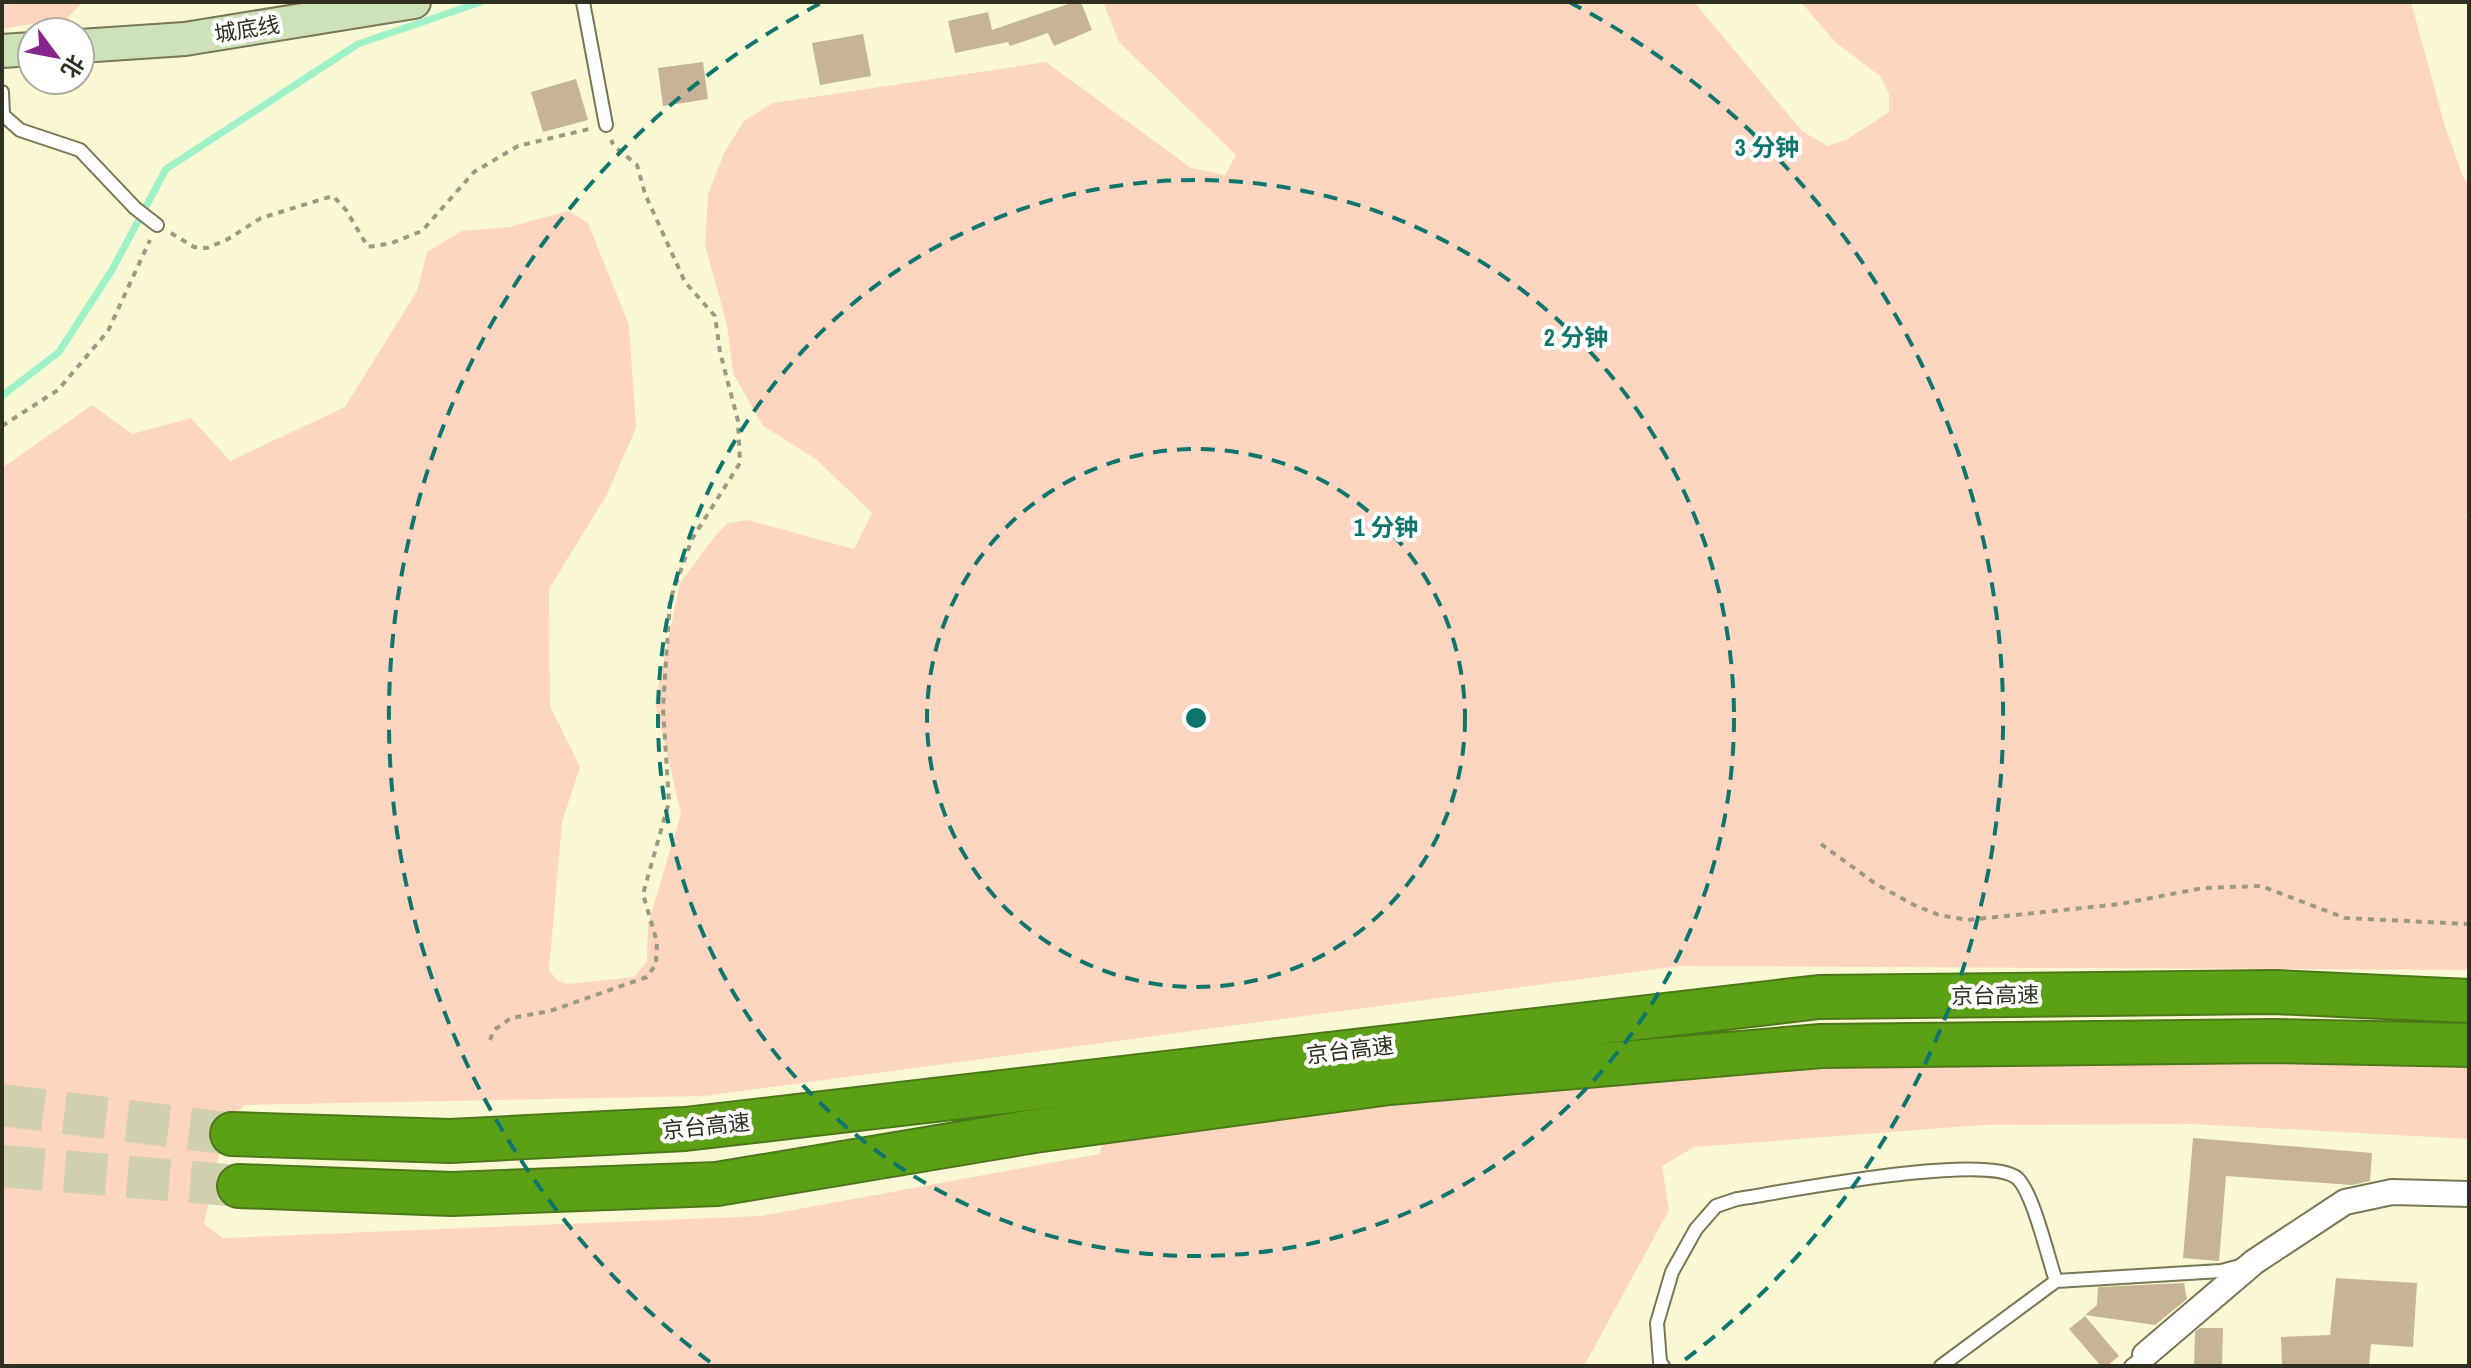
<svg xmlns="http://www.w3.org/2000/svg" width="2471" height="1368" viewBox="0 0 2471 1368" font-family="'Archivo Narrow','Noto Sans SC',sans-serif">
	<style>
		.green { fill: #fed5bf }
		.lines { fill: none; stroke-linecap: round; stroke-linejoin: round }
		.stream { stroke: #9ff1c8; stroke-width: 7 }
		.building { fill: #c8b495 }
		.motorway-tunnel { stroke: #d1d0af; stroke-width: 42; stroke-dasharray: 42 21; stroke-linecap: butt }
		.service-casing { stroke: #787756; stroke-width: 16 }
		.minor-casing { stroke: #787756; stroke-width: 28 }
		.secondary-casing { stroke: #787756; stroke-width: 36 }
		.motorway-casing { stroke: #4c7819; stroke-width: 46 }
		.path { stroke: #9c9b81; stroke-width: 4; stroke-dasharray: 6 6; stroke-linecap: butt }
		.service { stroke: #fff; stroke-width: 12 }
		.minor { stroke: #fff; stroke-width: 24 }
		.secondary { stroke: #cee2b9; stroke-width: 32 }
		.motorway { stroke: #5ba015; stroke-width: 42 }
		.ring { fill: none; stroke: #0f766e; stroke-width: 4; stroke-dasharray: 14 10 }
		.labels { text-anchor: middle; stroke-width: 8; stroke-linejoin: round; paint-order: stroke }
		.street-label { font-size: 22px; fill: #2f2f21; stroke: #fff }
		.centre { fill: #0f766e; stroke: #fff; stroke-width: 4 }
		.ring-label { font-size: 24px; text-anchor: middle; font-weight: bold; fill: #0f766e; stroke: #fff; stroke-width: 8; stroke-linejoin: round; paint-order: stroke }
	</style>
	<rect width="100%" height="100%" fill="#f9f8d3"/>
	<path class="green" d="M 2,2 L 83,2 L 67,18 L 2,29 Z
		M 1103,2 L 1694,2 L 1802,131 L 1828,146 L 1846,140 L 1889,112 L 1889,94 L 1880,76 L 1835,42 L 1801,2 L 2411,2 L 2444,123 L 2463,177 L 2469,184 L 2469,508 L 2466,516 L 2469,529 L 2469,970 L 1679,966 L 704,1096 L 245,1105 L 226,1121 L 204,1224 L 223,1238 L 761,1216 L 1099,1154 L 1107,1131 L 1493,1088 L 1712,1074 L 2003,1059 L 2469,1060 L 2469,1139 L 2193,1124 L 1982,1125 L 1694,1147 L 1662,1166 L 1669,1210 L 1584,1366 L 2,1366 L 2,468 L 92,405 L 132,434 L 191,418 L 230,461 L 345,407 L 417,291 L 427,252 L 462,231 L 509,227 L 568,211 L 588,223 L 629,325 L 636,428 L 606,496 L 549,589 L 550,706 L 580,767 L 562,822 L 549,970 L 557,980 L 568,984 L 634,977 L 647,961 L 648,924 L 681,814 L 655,702 L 680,583 L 716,535 L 728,523 L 747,520 L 854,549 L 872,513 L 816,459 L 763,426 L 733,373 L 727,325 L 705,245 L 708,194 L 725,151 L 744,121 L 773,103 L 1046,62 L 1191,168 L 1225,175 L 1236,155 L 1119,42 Z"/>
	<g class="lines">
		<path class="stream" d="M 2,396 L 59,352 L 112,270 L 166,169 L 358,44 L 481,2"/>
	</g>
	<path class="building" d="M 1074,2 L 1081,2 L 1092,30 L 1054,46 L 1048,33 L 1010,46 L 1008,42 L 955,53 L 948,21 L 988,12 L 992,30 Z
		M 863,34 L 871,76 L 820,85 L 812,43 Z
		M 703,62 L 708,99 L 663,106 L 658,68 Z
		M 576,79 L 588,120 L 543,132 L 531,92 Z
		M 2193,1138 L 2372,1153 L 2370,1181 L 2352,1185 L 2226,1176 L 2219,1261 L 2183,1258 Z
		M 2336,1278 L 2417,1283 L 2413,1347 L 2371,1344 L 2369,1366 L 2282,1366 L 2281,1337 L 2330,1335 Z
		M 2184,1283 L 2187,1299 L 2155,1325 L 2085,1315 L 2097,1305 L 2098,1287 Z
		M 2085,1316 L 2119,1356 L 2107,1366 L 2101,1366 L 2069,1329 Z
		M 2200,1328 L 2223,1328 L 2222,1366 L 2194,1366 L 2195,1332 Z"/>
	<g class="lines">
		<path class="motorway-tunnel" d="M 2,1105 L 232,1134
			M 2,1166 L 239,1186"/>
		<g class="service-casing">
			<path id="service" d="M 583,2 L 606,125
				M 2,92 L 3,115 L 20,130 L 80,150 L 135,208 L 157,225
				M 1663,1366 L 1660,1362 L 1657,1323 L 1672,1272 L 1696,1229 L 1716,1206 L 1737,1199 C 1783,1192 1987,1152 2017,1178 C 2033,1192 2048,1258 2056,1281
				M 1941,1366 L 2056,1281 L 2221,1271 L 2240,1266
				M 2131,1366 L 2145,1355"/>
		</g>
		<g class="minor-casing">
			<path id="minor" d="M 2145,1355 L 2254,1262 L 2345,1202 L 2392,1192 L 2469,1194"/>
		</g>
		<g class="secondary-casing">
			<path id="secondary" d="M 80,46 L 185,39 L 414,2
				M 2,51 L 32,49"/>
		</g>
		<g class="motorway-casing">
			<path id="motorway" d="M 232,1134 L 450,1141 L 685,1129 L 1819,997 L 2274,992 L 2469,1001
				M 239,1186 L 451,1194 L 717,1184 L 1034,1131 L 1389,1083 L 1821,1046 L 2273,1041 L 2469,1045"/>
		</g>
		<path class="path" d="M 171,233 L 194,247 L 207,248 L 228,239 L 261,218 L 333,196 L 346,210 L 368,247 L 392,243 L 422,231 L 474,172 L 518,146 L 589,129
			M 2,426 L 58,390 L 108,331 L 150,240
			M 1821,844 L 1876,884 L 1914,905 L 1939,915 L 1968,920 L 2120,904 L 2203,888 L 2261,886 L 2345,918 L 2469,924
			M 490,1040 L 494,1030 L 511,1018 L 550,1011 L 647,977 L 656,964 L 657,942 L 643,894 L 669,802 L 663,708 L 670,600 L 692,539 L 740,463 L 738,421 L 720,352 L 715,316 L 685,282 L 645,194 L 637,165 L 614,146 L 611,140"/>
		<use href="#service" class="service"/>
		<use href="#minor" class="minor"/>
		<use href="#secondary" class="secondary"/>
		<use href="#motorway" class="motorway"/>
	</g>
	<g class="ring">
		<circle cx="1196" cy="718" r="269"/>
		<circle cx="1196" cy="718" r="538"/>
		<path d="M710 1362A807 807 0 0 1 823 2M1569 2A807 807 0 0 1 1682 1362"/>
	</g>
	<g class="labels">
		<g class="street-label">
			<text transform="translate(247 29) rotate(-9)" y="8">城底线</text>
			<text transform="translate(1995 995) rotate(-1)" y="8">京台高速</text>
			<text transform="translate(1350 1050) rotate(-7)" y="8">京台高速</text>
			<text transform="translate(706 1126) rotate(-6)" y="8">京台高速</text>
		</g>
	</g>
	<circle cx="1196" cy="718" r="12" class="centre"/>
	<g class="ring-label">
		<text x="1767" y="156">3 分钟</text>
		<text x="1576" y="346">2 分钟</text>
		<text x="1386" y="536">1 分钟</text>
	</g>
	<rect width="2471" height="1368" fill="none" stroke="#2f2f21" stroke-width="8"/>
	<g transform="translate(56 56) rotate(122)"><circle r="38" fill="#ffffff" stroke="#acaca6" stroke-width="2"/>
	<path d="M0-6L14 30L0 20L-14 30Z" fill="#89258e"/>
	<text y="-12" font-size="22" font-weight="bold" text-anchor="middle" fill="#2f2f21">北</text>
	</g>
</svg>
